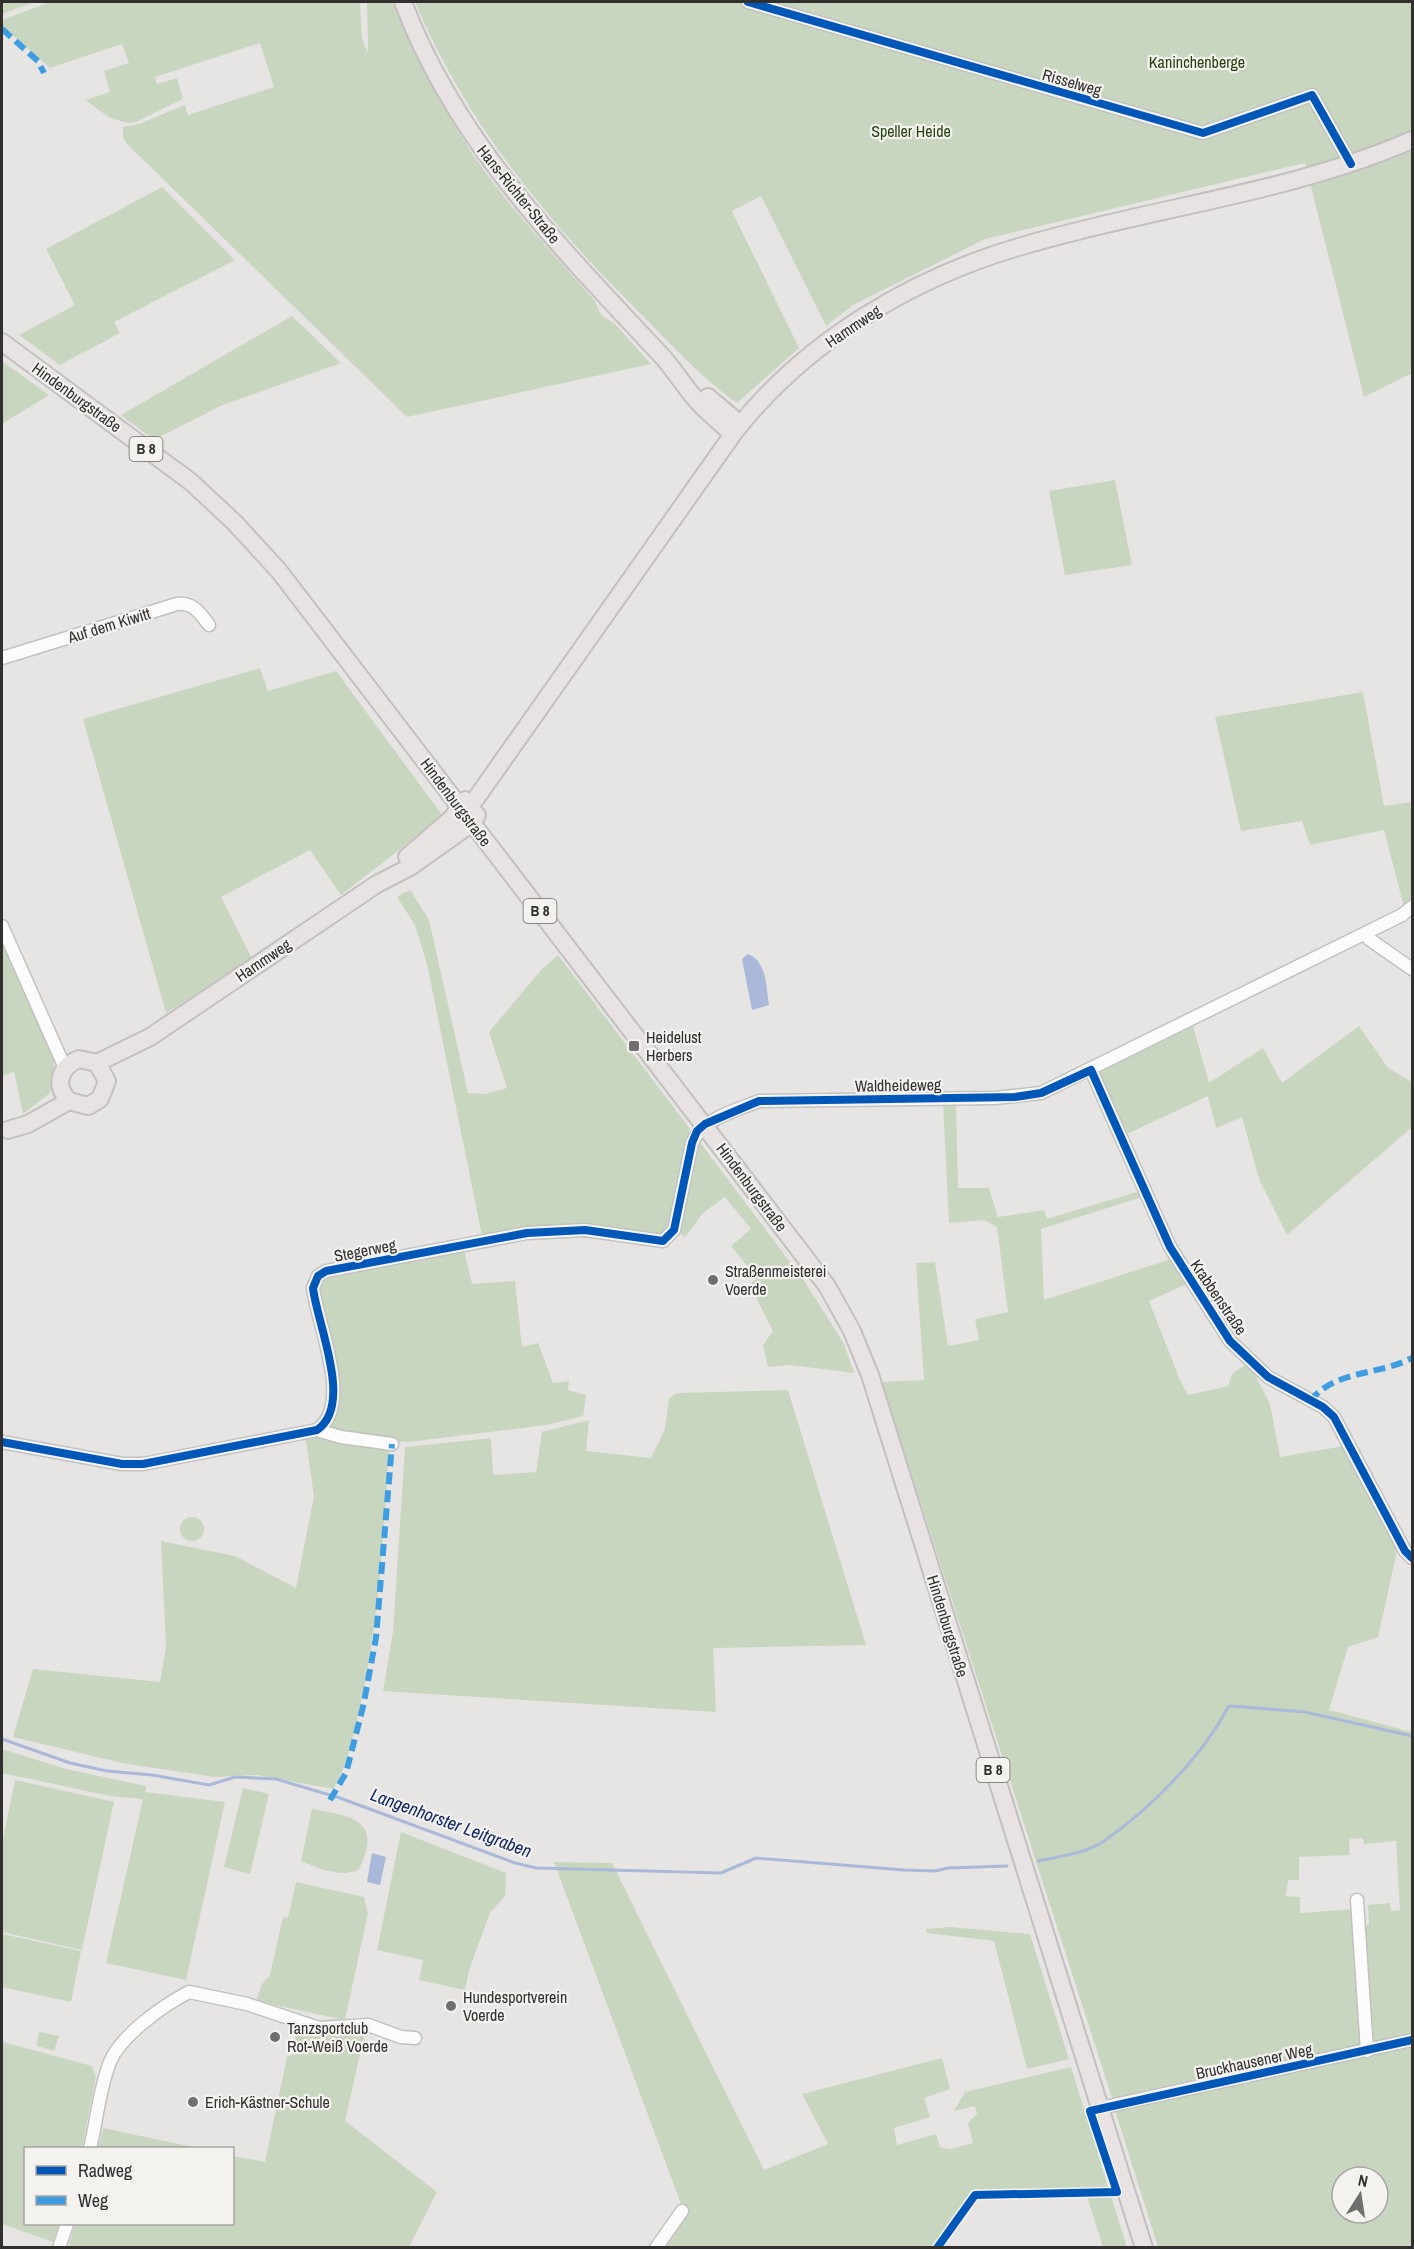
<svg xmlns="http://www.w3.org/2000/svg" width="1414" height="2249" viewBox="0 0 1414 2249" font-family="'Archivo Narrow',sans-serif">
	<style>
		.green { fill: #c9d6bf; fill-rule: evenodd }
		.water { fill: #aab9d9 }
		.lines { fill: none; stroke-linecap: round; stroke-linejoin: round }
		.stream { stroke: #aab9d9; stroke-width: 3 }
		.minor-casing { stroke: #c1c1bf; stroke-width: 15 }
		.major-casing { stroke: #c1c0bf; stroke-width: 20 }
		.minor { stroke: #fbfbfb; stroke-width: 12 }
		.major { stroke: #e9e2e2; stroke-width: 16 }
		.quiet { stroke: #3e9de1; stroke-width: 6; stroke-dasharray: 12 6; stroke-linecap: butt }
		.cycleway-casing { stroke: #f4f2ef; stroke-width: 11 }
		.cycleway { stroke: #0057b8; stroke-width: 8 }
		.poi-dot { fill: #706f6e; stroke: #f4f2ef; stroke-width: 2 }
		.labels { text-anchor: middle; stroke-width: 4.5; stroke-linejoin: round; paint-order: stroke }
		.shield { fill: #f4f2ef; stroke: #6c6a69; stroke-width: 1.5 }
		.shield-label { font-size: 15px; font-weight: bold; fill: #31302f }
		.park-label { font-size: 16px; fill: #27410e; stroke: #f4f2ef }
		.street-label { font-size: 16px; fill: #31302f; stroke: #f4f2ef }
		.poi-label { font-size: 16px; fill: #31302f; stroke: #f4f2ef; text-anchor: start }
		.water-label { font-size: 18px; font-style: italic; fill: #132a62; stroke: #f4f2ef }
	</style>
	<rect width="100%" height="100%" fill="#e6e5e3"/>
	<path class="green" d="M 2,2 L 35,2 L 2,14 Z
		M 50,2 L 360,2 L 362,38 L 368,53 L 367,2 L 392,2 C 415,55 442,107 474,156 C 509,208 554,254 595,301 L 601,315 L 615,324 L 651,364 L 407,417 L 127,144 L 123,137 L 123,127 L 139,124 L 185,105 L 188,115 L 274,87 L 260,43 L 155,77 L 157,84 L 177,78 L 183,99 L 136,122 L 128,123 L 110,118 L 85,100 L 110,92 L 104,71 L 129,63 L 122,44 L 50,68 L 2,26 L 2,20 Z
		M 415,2 L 1412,2 L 1412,373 L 1364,397 L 1305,163 L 985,239 L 853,305 L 826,326 L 761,196 L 732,211 L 799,348 L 737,403 C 701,378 671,344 640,313 C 547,221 466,123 415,2 Z
		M 162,187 L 235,260 L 114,322 L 120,333 L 60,365 L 19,335 L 75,305 L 46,249 Z
		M 292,316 L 341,363 L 220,406 L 154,440 L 121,415 Z
		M 2,361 L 49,395 L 2,424 Z
		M 1115,480 L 1132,565 L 1065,575 L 1049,491 Z
		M 260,668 L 268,691 L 336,671 L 443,816 L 341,895 L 310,850 L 221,897 L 252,959 L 166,1013 L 83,719 Z
		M 1363,692 L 1384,806 L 1412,802 L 1412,899 L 1404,907 L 1384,830 L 1310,845 L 1302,821 L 1241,831 L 1215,717 Z
		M 411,891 L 429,920 L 468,1093 L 486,1094 L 507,1088 L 489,1032 L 542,969 L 558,955 L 690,1129 L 670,1223 L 664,1234 L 658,1236 L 482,1236 L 427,964 L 415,925 L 397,897 L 404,892 Z
		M 2,943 L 55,1056 L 50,1093 L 23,1114 L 14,1071 L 2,1077 Z
		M 1193,1026 L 1209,1083 L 1263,1048 L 1282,1083 L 1359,1026 L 1388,1068 L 1412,1082 L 1412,1132 L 1410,1129 L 1287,1235 L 1259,1179 L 1242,1117 L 1216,1128 L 1208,1096 L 1123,1136 L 1096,1073 Z
		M 956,1102 L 958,1188 L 989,1188 L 998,1217 L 1044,1210 L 1047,1219 L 1140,1191 L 1142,1197 L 1041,1229 L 1044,1300 L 1174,1258 L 1189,1283 L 1149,1301 L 1180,1380 L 1188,1395 L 1228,1386 L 1233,1373 L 1249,1363 L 1270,1404 L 1280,1457 L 1344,1446 L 1398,1547 L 1378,1637 L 1348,1647 L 1329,1710 L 1412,1732 L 1412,2036 L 1380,2046 L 1368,2039 L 1360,1926 L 1369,1925 L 1368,1905 L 1390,1903 L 1391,1911 L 1400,1910 L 1396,1841 L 1364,1844 L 1363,1838 L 1349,1839 L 1350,1855 L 1299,1857 L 1299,1880 L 1288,1880 L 1286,1896 L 1300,1897 L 1300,1913 L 1355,1909 L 1363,2049 L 1113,2101 L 882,1382 L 924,1380 L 916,1263 L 935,1262 L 948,1346 L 979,1340 L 975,1319 L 1008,1312 L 997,1227 L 984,1220 L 949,1223 L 943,1103 Z
		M 699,1141 L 805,1282 L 844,1344 L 854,1373 L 790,1365 L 768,1367 L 763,1345 L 773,1331 L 757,1299 L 748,1286 L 757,1278 L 731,1246 L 751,1229 L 725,1197 L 703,1213 L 685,1237 L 678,1232 L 696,1145 Z
		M 463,1246 L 472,1284 L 515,1281 L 522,1347 L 538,1343 L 553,1383 L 569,1381 L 568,1390 L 586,1395 L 583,1416 L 547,1425 L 408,1442 L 373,1440 L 331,1429 L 332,1417 L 317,1293 L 320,1279 L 327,1275 Z
		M 788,1390 L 866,1645 L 713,1648 L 716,1712 L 383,1691 L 393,1632 L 405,1447 L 491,1438 L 493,1475 L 536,1472 L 542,1432 L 589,1420 L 586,1451 L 651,1458 L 665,1429 L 669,1398 L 677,1393 Z
		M 318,1433 L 388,1448 L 389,1451 C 383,1541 378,1632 357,1720 C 351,1744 347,1767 333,1789 L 257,1775 L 215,1777 L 122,1763 L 13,1737 L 33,1669 L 160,1682 L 166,1647 L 161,1541 L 235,1556 L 296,1588 L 314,1496 L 305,1435 Z
		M180 1529a12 12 0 1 1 24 0a12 12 0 1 1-24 0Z
		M 2,1749 L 66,1769 L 146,1786 L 145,1792 L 225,1802 L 186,1980 L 106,1963 L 143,1799 L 110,1796 L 2,1773 Z
		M 15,1780 L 114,1802 L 82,1950 L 2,1932 L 2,1844 Z
		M 243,1788 L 269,1794 L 250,1874 L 224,1867 Z
		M 312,1809 C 350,1816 384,1819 359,1869 C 343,1879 318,1868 301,1861 Z
		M 401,1832 L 506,1873 L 505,1896 L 490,1913 L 469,1970 L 465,1990 L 419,1980 L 423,1960 L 377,1950 Z
		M 554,1862 L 612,1863 L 764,2170 L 828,2144 L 802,2094 L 942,2058 L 950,2089 L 924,2098 L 930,2117 L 894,2128 L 897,2145 L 936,2134 L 940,2147 L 950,2149 L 973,2143 L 968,2123 L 977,2114 L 975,2106 L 954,2111 L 965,2092 L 1071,2067 L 1109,2190 L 974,2193 L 935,2247 L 659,2247 L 684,2212 Z
		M 296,1882 L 364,1897 L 368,1913 L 345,2020 L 256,2001 L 262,1984 L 270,1975 L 283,1917 L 288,1918 Z
		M 950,1927 L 1030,1934 L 1069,2059 L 1027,2069 L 994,1941 L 927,1933 L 926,1929 Z
		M 2,1934 L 81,1951 L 71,2002 L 2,1987 Z
		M 298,2025 L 366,2028 L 345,2121 L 437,2192 L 409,2247 L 68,2248 L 75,2224 L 232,2224 L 233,2156 L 265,2162 L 287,2057 L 292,2055 Z
		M 39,2032 L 59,2036 L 54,2051 L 37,2046 Z
		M 3,2042 L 92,2066 L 96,2077 L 82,2148 L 26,2148 L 26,2224 L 59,2224 L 53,2242 L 2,2224 Z
		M 1412,2044 L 1412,2247 L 1158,2247 L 1115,2110 ZM 1342,2177 L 1378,2177 L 1378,2213 L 1342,2213 Z
		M 103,2128 L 198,2148 L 98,2148 Z
		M 1086,2193 L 1110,2193 L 1127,2247 L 1103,2247 Z"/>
	<path class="water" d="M 748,954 C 767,961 766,987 769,1005 L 752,1010 L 742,959 Z
		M 372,1853 L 386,1857 L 380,1885 L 367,1882 Z"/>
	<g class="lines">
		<path class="stream" d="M 2,1739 L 70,1763 L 107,1771 L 152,1775 L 209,1785 L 235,1777 L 276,1779 L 340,1798 L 515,1863 L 536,1868 L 721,1873 L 756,1858 L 904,1870 L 935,1871 L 948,1868 L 1007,1866
			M 1038,1861 C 1058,1857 1087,1853 1104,1841 C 1150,1809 1202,1757 1228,1707 L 1231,1706 L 1305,1712 L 1412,1736"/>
		<g class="minor-casing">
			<path id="minor" d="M 748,2 L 1203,133 L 1312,95 L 1351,164
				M 2,658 L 177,604 C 193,602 200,613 209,625
				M 2,926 L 65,1068
				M 1366,933 L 1369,939 L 1412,969
				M 1091,1070 L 1170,1247 L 1230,1341 L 1268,1377 L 1323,1407 L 1334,1417 L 1405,1551 L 1412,1558
				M 317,1430 L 341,1437 L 392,1444
				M 2,1442 L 122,1464 L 143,1464 L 317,1430 C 354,1405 317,1324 313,1288 L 318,1276 L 326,1271 L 527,1233 L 585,1230 L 663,1241 L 674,1230 L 692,1143 C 703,1118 735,1111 759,1101 L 995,1098 L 1041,1093 L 1402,915 L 1412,907
				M 1357,1900 L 1367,2051
				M 1100,2108 L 1412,2040
				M 90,2148 C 97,2121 99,2089 110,2062 C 121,2035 164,2005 189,1992 L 247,2004 L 319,2028 L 368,2025 L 401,2037 L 415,2038
				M 59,2248 L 67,2224
				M 656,2248 L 682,2211"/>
		</g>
		<g class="major-casing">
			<path id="major" d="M 403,2 C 455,141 559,246 659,353 C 672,366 681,382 693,396 C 704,410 719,422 733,434
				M 2,342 L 191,482 L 235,523 L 279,571 L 827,1286 L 852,1331 L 870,1375 L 1144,2248
				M 708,397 L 740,424
				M 465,814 L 733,434 C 804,342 911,278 1022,246 C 1152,207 1287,194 1412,140
				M 407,857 L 452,818 L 465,800
				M 97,1063 L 150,1037 L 377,884 L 410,867 L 472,823 L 477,815
				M 8,1130 L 28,1124 L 69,1101 L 88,1106 L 100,1099 L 107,1081 L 97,1063 L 79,1059 C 59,1067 54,1086 69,1101"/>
		</g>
		<use href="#minor" class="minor"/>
		<use href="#major" class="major"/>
		<path class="quiet" d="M 2,29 L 38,61 L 44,73
			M 1310,1401 C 1336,1369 1378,1376 1412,1358
			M 330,1800 L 346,1773 L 363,1707 L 376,1638 L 392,1444"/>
		<g class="cycleway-casing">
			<path id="cycleway" d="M 748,2 L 1203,133 L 1312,95 L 1351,164
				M 2,1442 L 122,1464 L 143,1464 L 317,1430 C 354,1405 317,1324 313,1288 L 318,1276 L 326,1271 L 527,1233 L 585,1230 L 663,1241 L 674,1230 L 692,1143 L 697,1131 L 705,1124 L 759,1101 L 1015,1097 L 1041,1093 L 1091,1070 L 1170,1247 L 1230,1341 L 1268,1377 L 1323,1407 L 1334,1417 L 1405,1551 L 1412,1558
				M 937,2248 L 975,2195 L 1117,2192 L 1090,2111 L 1412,2040"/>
		</g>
		<use href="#cycleway" class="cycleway"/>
	</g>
	<g class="poi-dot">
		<rect x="628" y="1040" width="12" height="12" rx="3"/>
		<circle cx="713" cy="1280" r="6"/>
		<circle cx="451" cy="2006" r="6"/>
		<circle cx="275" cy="2037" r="6"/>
		<circle cx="193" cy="2102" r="6"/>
	</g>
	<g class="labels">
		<g class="shield">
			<rect x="129.5" y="437" width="33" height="24" rx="4.5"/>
			<rect x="523.5" y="899" width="33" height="24" rx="4.5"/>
			<rect x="976.5" y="1758" width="33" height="24" rx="4.5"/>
		</g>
		<g class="shield-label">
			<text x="146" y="454">B 8</text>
			<text x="540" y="916">B 8</text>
			<text x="993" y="1775">B 8</text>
		</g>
		<g class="park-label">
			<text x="1197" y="68">Kaninchenberge</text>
			<text x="911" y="137">Speller Heide</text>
		</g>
		<g class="street-label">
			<text transform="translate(1072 82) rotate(16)" y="6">Risselweg</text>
			<text transform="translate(519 194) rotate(51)" y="6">Hans-Richter-Straße</text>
			<text transform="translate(853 326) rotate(-34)" y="6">Hammweg</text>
			<text transform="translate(77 397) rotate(36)" y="6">Hindenburgstraße</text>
			<text transform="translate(109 625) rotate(-17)" y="6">Auf dem Kiwitt</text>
			<text transform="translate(456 802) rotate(53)" y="6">Hindenburgstraße</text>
			<text transform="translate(263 960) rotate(-34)" y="6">Hammweg</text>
			<text transform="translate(898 1085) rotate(-1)" y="6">Waldheideweg</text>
			<text transform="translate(752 1187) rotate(53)" y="6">Hindenburgstraße</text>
			<text transform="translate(365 1250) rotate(-11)" y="6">Stegerweg</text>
			<text transform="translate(1219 1297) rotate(56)" y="6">Krabbenstraße</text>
			<text transform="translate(948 1626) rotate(73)" y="6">Hindenburgstraße</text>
			<text transform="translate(1254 2061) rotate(-12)" y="6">Bruckhausener Weg</text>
		</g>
		<g class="poi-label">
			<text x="646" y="1043">Heidelust<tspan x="646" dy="18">Herbers</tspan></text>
			<text x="725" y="1277">Straßenmeisterei<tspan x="725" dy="18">Voerde</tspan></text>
			<text x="463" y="2003">Hundesportverein<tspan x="463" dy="18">Voerde</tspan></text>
			<text x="287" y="2034">Tanzsportclub<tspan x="287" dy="18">Rot-Weiß Voerde</tspan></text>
			<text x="205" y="2108">Erich-Kästner-Schule</text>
		</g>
		<g class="water-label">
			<text transform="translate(451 1823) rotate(20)" y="6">Langenhorster Leitgraben</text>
		</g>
	</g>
	<rect width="1414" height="2249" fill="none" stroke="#31302f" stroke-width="6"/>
	<rect x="24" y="2147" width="210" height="78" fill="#f4f2ef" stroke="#a6a4a2" stroke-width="1.5"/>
	<rect x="36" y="2166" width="30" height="9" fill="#0057b8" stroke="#a6a4a2" stroke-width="1.5"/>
	<text x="78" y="2177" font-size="18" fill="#31302f">Radweg</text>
	<rect x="36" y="2196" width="30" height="9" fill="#3e9de1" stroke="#a6a4a2" stroke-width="1.5"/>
	<text x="78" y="2207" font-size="18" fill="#31302f">Weg</text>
	<g transform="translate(1360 2195) rotate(12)"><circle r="28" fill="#f4f2ef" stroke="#a6a4a2" stroke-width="1.5"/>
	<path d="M0-4.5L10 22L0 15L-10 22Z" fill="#706f6e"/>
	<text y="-9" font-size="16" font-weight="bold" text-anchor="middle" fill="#31302f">N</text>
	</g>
</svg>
